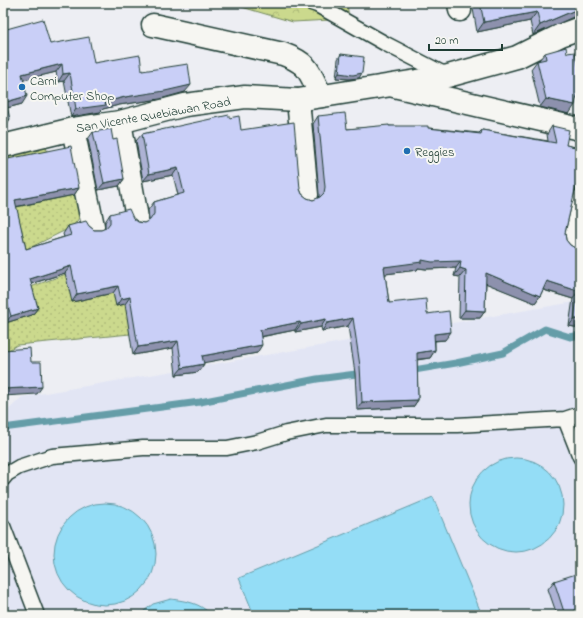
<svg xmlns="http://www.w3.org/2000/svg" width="583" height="618" viewBox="0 0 583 618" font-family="'Indie Flower',sans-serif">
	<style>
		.built { fill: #e2e5f4 }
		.forest { fill: url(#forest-crowns); stroke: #758b60 }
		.park { fill: url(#park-dots); stroke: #758b60 }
		.water { fill: #94ddf6; stroke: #659da8 }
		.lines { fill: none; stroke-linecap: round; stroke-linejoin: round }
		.stream { stroke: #659da8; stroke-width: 7 }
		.lane-casing { stroke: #1f3d34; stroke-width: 17 }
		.street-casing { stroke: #1f3d34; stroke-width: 25 }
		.secondary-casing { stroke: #1f3d34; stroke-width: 25 }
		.lane { stroke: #f6f6f2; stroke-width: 14 }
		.street { stroke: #f6f6f2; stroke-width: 22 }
		.secondary { stroke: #f6f6f2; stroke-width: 22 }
		.wall { fill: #adb2d4; stroke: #1f3d34 }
		.shaded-wall { fill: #8d91ad; stroke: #1f3d34 }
		.building { fill: #c9cff7; stroke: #1f3d34 }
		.poi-dot { fill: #1f6fb2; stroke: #f6f6f2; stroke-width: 1.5 }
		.labels { text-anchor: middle; stroke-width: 4; stroke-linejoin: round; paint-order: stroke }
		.poi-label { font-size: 13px; fill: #1f3d34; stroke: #f6f6f2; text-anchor: start }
		.street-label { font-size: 13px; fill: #1f3d34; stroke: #f6f6f2 }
	</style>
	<defs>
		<pattern id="forest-crowns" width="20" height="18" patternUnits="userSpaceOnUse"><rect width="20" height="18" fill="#cbd98d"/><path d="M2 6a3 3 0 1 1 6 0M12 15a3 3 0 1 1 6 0" fill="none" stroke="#aebb7a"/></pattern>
		<pattern id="park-dots" width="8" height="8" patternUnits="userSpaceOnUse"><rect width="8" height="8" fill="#cbd98d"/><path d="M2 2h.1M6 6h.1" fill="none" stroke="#aebb7a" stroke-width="1.8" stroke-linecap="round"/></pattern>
	</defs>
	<rect width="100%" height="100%" fill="#edeef3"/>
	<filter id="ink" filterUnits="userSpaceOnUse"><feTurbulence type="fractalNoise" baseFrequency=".025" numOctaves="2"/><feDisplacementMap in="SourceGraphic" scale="8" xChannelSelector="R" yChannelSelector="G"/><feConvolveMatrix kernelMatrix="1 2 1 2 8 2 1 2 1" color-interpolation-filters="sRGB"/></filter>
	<g filter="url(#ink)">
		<path class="built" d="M 580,301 L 580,615 L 3,615 L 3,415 L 22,397 Z"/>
		<path class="forest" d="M 228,3 L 347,3 L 349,19 L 293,22 Z"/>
		<path class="park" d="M 45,138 L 54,197 L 84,191 L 89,206 L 72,227 L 9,258 L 20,291 L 123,253 L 130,334 L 17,345 L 3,353 L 3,147 Z"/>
		<path class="water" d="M469 505a47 47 0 1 1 94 0a47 47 0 1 1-94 0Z
			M 433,497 L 482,615 L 254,615 L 239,578 Z
			M54 554a51 51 0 1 1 102 0a51 51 0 1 1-102 0Z
			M 171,599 C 186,601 201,603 211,615 L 139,615 L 153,604 Z"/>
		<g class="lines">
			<path class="stream" d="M 408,371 L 456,363 L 503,353 L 545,329 L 570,337 L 580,335
				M 3,428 L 200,402 L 317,379 L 364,373"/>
			<g class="lane-casing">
				<path id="lane" d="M 311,3 L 317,5 L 386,44 L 448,76
					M 565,419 L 580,457
					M 3,479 L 7,474 L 19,467 L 52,456 L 143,448 L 227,448 L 257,442 L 286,433 L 326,425 L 457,425 L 565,419 L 580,414
					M 3,526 L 37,615"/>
			</g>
			<g class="street-casing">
				<path id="street" d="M 459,3 L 460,10
					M 153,25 L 283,54 C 310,64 309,72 321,96
					M 394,86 L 580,129
					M 298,100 L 307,195
					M 120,122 L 137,218
					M 73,129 L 93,226
					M 572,243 L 580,201"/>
			</g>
			<g class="secondary-casing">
				<path id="secondary" d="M 3,146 L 73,129 L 120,122 L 185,105 L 245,97 L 298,100 L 448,76 L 517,57 L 561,35 L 580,28"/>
			</g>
			<use href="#lane" class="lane"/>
			<use href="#street" class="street"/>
			<use href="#secondary" class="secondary"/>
		</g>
		<path class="wall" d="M 472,3 L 580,3 L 533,35 L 530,21 L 477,32 Z
			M 3,30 L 50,44 L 94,63 L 142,71 L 185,92 L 160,99 L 119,105 L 103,109 L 100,112 L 71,117 L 64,81 L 58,82 L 56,72 L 23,80 L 22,104 L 7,108 L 5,127 L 3,127 Z
			M 545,53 L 578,98 L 576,98 L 569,114 L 540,107 L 531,69 L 537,61 L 539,60 Z
			M 341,54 L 359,78 L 349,79 L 336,78 L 338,59 Z
			M 318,116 L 347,129 L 389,126 L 428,128 L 479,133 L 482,130 L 548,141 L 547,134 L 552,126 L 566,145 L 580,148 L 580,189 L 576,189 L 575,190 L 565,233 L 566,240 L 570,245 L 575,248 L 580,247 L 580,328 L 569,326 L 573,299 L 543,290 L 540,296 L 535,303 L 486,283 L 485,311 L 480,318 L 459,318 L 460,277 L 454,276 L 456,268 L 426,269 L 418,268 L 417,270 L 385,274 L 389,303 L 427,314 L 445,340 L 435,341 L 435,350 L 430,358 L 417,360 L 418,400 L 413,407 L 357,410 L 355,373 L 348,326 L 322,331 L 321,327 L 295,332 L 295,330 L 261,337 L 257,353 L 203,362 L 204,364 L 198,372 L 176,375 L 173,348 L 133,355 L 125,304 L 116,306 L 113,293 L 72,302 L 65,273 L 31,284 L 38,308 L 32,315 L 5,323 L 3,315 L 3,149 L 8,159 L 79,188 L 74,195 L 16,207 L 26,249 L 64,237 L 63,234 L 68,226 L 89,226 L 94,230 L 101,230 L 105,229 L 105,222 L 110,214 L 133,218 L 138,222 L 144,223 L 149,221 L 148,210 L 154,202 L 178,195 L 173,175 L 143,181 L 136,141 L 142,134 L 229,118 L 300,189 L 302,194 L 307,198 L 313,200 L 319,198 L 319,194 L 313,124 Z
			M 93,132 L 113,140 L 124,179 L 119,186 L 98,190 L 88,139 Z
			M 554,581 L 580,615 L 557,615 L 548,589 Z"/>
		<path class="shaded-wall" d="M 580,8 L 580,14 L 533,35 L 540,25 Z
			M 537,12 L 530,21 L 477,32 L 484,22 Z
			M 62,64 L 56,72 L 16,82 L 22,74 Z
			M 70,73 L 64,81 L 58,82 L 63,74 Z
			M 339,73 L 362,73 L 359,78 L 349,79 L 336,78 Z
			M 191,85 L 185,92 L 160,99 L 119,105 L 103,109 L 100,112 L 71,117 L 76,109 L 125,97 Z
			M 580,90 L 580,95 L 578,98 L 572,99 L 578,91 Z
			M 27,96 L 22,104 L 3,109 L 6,102 Z
			M 546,99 L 575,105 L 569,114 L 540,107 Z
			M 10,119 L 5,127 L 3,127 L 3,121 Z
			M 178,168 L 173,175 L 143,181 L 149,174 Z
			M 124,179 L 119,186 L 98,190 L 104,183 Z
			M 580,183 L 580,189 L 576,189 L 570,193 L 576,186 Z
			M 79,188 L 74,195 L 9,208 L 15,200 Z
			M 422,260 L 461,261 L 456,268 L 426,269 L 418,268 L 417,270 L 378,275 L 384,267 Z
			M 71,266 L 65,273 L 24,286 L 30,279 Z
			M 460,268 L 466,270 L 460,277 L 454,276 Z
			M 486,273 L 540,296 L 535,303 L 480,281 Z
			M 547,281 L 578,291 L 573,299 L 541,289 Z
			M 118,286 L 113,293 L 72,302 L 77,294 Z
			M 130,297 L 125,304 L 116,306 L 121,299 Z
			M 38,308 L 32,315 L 5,323 L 11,316 Z
			M 465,310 L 485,311 L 480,318 L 459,318 Z
			M 353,318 L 348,326 L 322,331 L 327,323 Z
			M 326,319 L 321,327 L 295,332 L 301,324 Z
			M 574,319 L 580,319 L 580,328 L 569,326 Z
			M 300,322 L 295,330 L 254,338 L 260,330 Z
			M 451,332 L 445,340 L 428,341 L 434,334 Z
			M 178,341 L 173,348 L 133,355 L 138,347 Z
			M 262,345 L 257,353 L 197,364 L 202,356 Z
			M 435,350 L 430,358 L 411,360 L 417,353 Z
			M 204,364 L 198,372 L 176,375 L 182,368 Z
			M 42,387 L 37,394 L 3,396 L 3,389 Z
			M 418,400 L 413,407 L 357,410 L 362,402 Z
			M 580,612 L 580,615 L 571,615 Z"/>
		<path class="building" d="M 480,3 L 580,3 L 580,8 L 540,25 L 537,12 L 484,22 Z
			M 43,19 L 50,44 L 89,37 L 94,63 L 140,55 L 142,71 L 188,64 L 191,85 L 165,91 L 125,97 L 105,102 L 106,105 L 76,109 L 70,73 L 63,74 L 62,64 L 22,74 L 27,96 L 6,102 L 10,119 L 3,121 L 3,30 Z
			M 566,47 L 567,53 L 575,52 L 580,73 L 580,90 L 578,91 L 575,105 L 546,99 L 537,61 L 546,59 L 545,53 Z
			M 341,54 L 364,57 L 362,73 L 353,75 L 339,73 Z
			M 345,113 L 347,129 L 389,125 L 389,126 L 428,126 L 428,128 L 481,134 L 482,130 L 556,143 L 552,126 L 569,130 L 566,145 L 580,148 L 580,183 L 576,186 L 565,233 L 566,240 L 570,245 L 575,248 L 580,247 L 580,319 L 574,319 L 578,291 L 547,281 L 540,296 L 486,273 L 485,311 L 465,310 L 466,270 L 460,268 L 461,261 L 432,262 L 422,260 L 422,262 L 384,267 L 389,303 L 426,299 L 427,314 L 449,311 L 451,332 L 434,334 L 435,350 L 417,353 L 418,400 L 362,402 L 360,366 L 353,318 L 327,323 L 326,319 L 301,324 L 300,322 L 260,330 L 262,345 L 202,356 L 204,364 L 182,368 L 178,341 L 138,347 L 130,297 L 121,299 L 118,286 L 77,294 L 71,266 L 30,279 L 38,308 L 11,316 L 3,289 L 3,149 L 6,150 L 8,159 L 71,146 L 79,188 L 15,200 L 26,249 L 71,235 L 68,226 L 86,221 L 89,226 L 94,230 L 101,230 L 106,228 L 110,223 L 110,214 L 129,209 L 133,218 L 138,222 L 144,223 L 150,220 L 154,214 L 154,202 L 184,193 L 178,168 L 149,174 L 142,134 L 229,115 L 229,118 L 239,116 L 241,130 L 294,122 L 300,189 L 302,194 L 307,198 L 313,200 L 320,197 L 324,193 L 325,187 L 318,116 Z
			M 111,129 L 113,140 L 117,139 L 124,179 L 104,183 L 93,132 Z
			M 30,348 L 31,362 L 41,362 L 42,387 L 3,389 L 3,350 Z
			M 576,574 L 580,585 L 580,612 L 571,615 L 565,615 L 554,581 Z"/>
	</g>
	<g class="poi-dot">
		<circle cx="22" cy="87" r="4"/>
		<circle cx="407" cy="151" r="4"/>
	</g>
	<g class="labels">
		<g class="poi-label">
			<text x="30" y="85">Carni<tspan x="30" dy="15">Computer Shop</tspan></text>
			<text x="415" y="156">Reggies</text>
		</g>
		<g class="street-label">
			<text transform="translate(153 114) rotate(-10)" y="5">San Vicente Quebiawan Road</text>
		</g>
	</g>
	<rect width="583" height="618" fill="none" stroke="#f6f6f2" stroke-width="16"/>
	<rect x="8" y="8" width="567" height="602" fill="none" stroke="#1f3d34" stroke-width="1.5" filter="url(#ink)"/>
	<path d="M429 44v6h73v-6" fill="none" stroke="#1f3d34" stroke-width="2"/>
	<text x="435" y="44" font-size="12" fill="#1f3d34" stroke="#f6f6f2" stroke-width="3" paint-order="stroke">20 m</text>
</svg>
